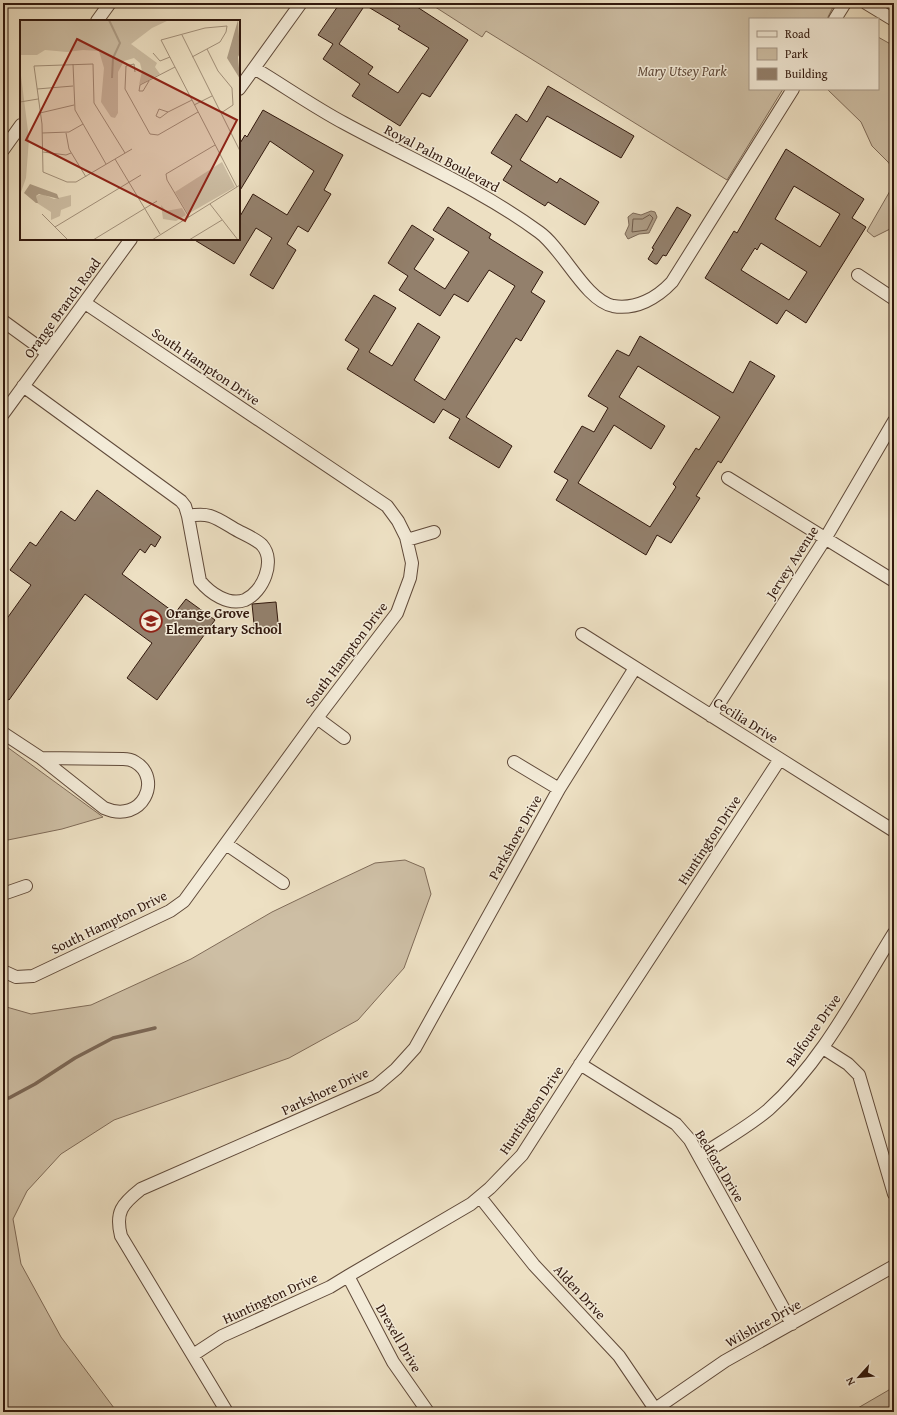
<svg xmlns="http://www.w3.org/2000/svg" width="897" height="1415" viewBox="0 0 897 1415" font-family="'Gentium Book Plus',serif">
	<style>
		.green { fill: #cdbea4; stroke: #7f6b58 }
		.water { fill: #ad9c85; stroke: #7b6755 }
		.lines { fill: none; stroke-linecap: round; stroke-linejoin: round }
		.shore { stroke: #6f5a49; stroke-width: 1 }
		.stream { stroke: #7b6755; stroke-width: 3.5 }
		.building { fill: #93806c; stroke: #31180d; fill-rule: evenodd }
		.minor-casing { stroke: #604a3a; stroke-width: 14 }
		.minor { stroke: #f3ebd8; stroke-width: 12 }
		.labels { text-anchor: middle; stroke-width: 3; stroke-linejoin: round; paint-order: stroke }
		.park-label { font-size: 14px; font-style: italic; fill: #604a3a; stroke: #f3ebd8 }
		.street-label { font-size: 14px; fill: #31180d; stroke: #f3ebd8 }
		.poi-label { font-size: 14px; font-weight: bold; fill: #31180d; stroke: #f3ebd8; text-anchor: start }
		.inset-river { fill: none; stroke: #ad9c85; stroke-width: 2 }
		.inset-road { fill: none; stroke: #a2907a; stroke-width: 1 }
		.view { fill: #8f2418; fill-opacity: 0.15; stroke: #8f2418; stroke-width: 2 }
		.inset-edge { fill: none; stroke: #31180d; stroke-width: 2 }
	</style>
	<rect width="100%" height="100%" fill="#ede0c3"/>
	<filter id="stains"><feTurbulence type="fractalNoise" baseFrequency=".005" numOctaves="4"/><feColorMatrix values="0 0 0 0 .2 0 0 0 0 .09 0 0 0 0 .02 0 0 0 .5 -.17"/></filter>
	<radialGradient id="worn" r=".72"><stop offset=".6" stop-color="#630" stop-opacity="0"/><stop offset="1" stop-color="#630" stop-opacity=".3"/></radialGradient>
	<path class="green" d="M 429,3 L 835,3 L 827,19 L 750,19 L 750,89 L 783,89 L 727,180 L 486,31 L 482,37 Z
		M 878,37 L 894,46 L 894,170 L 888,162 L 872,146 L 861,122 L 827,89 L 878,89 Z
		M 894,184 L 894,227 L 874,237 L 867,231 Z
		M 3,744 L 103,817 L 62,829 L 3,841 Z
		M 405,860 L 424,868 L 431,894 L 404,968 L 358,1020 L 289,1058 L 114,1120 L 61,1154 L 27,1191 L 13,1219 L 21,1264 L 61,1337 L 117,1412 L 3,1412 L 3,1006 L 31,1014 L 91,1005 L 191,959 L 272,912 L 326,886 L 375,863 Z
		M 894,1387 L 894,1412 L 851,1412 Z"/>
	<path class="water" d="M 651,211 L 655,212 L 657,217 L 649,233 L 639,234 L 628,239 L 625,234 L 629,225 L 628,217 L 633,213 L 641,215 Z"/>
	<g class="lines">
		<path class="shore" d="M 650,215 L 653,218 L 647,230 L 632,232 L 633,219 L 642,219 Z"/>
		<path class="stream" d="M 3,1098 L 9,1098 L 35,1084 L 75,1058 L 113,1038 L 155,1028"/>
	</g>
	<path class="building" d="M 340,3 L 411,3 L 468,40 L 430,97 L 422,93 L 400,126 L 352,96 L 360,84 L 323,59 L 333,44 L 318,35 ZM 365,5 L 400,26 L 398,29 L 429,48 L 398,93 L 368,74 L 373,67 L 339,44 Z
		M 548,86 L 634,136 L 621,158 L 547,116 L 520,160 L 557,183 L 560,178 L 599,202 L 585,225 L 548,202 L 545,206 L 503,180 L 512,166 L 491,153 L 516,114 L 527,122 Z
		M 263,110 L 343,155 L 324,190 L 331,194 L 308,232 L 298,226 L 287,244 L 296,250 L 273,289 L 250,275 L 272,238 L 256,228 L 234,264 L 193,239 L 239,239 L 239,218 L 253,194 L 287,215 L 314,171 L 270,141 L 239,192 L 239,145 L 245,135 L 247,137 Z
		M 786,149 L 864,199 L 852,218 L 866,227 L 806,323 L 786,310 L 777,324 L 705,278 L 734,231 L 737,233 ZM 794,186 L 840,214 L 820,247 L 775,219 ZM 761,243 L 807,272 L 789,300 L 741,270 L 755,248 L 757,250 Z
		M 448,207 L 491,234 L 489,238 L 543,272 L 531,292 L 545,301 L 521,341 L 516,338 L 466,417 L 512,446 L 499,468 L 449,438 L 460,419 L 443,409 L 434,423 L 347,369 L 359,349 L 345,340 L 374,295 L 396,308 L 369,352 L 392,366 L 418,323 L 440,337 L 414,380 L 445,400 L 515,286 L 489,270 L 468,302 L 454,294 L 440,316 L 399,290 L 408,276 L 388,263 L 412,225 L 434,239 L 414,269 L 445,289 L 469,252 L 433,230 Z
		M 677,207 L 691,215 L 666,256 L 663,255 L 657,264 L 655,264 L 648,259 L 654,249 L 652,248 Z
		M 640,336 L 733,393 L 750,361 L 775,376 L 721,463 L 718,461 L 696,496 L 700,498 L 671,543 L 657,535 L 646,555 L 556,500 L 568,480 L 554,472 L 582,426 L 594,432 L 608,408 L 588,396 L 617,350 L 629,356 ZM 638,366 L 720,417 L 699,450 L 696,448 L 673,484 L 676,487 L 650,527 L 578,483 L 614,425 L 651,449 L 665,426 L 619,397 Z
		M 97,490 L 161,537 L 155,547 L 151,544 L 145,553 L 140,549 L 122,574 L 175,613 L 186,599 L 215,620 L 157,700 L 127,678 L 152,643 L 85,594 L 9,700 L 3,696 L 3,624 L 31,585 L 10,570 L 30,542 L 36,546 L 61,511 L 75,521 Z
		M 276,602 L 279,632 L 255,634 L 252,604 Z"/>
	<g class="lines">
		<g class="minor-casing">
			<path id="minor" d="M 866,3 L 894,20
				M 835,19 L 845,3
				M 97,21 L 110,3
				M 254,68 C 284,86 314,107 344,123 C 410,159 479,188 539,232 C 563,249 585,300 613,306 C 636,310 657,298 672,282 L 793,89
				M 239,89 L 301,3
				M 3,150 L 21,125
				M 858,275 L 894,299
				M 3,321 L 47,353
				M 23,386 L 181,501 L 185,506 L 188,516 L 200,581 C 210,593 228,606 245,600 C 263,592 276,561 262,545 C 255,538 241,533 233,528 C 215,517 209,512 188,516
				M 3,414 L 131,239
				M 728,478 L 894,581
				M 407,540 L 434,532
				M 582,634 L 894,831
				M 711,716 L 825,539 L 894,421
				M 317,718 L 344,738
				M 3,733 L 41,758 L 104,808 C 143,825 163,778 135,762 C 132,760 126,759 123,759 L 41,758
				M 514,762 L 559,789
				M 226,844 L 283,883
				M 3,894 L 26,886
				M 3,971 L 16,977 L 33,976 L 170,911 L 184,901 L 317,718 L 397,613 L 410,578 L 412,563 L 406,537 L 398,521 L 387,506 L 85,303
				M 823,1048 L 848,1064 L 859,1075 L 894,1194
				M 580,1064 L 676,1124 L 690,1140 L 792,1324
				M 700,1156 C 721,1142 748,1127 768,1110 C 822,1062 856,994 894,933
				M 480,1197 L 534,1265 L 619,1356 L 655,1409
				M 348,1276 L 393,1362 L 428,1412
				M 193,1355 L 222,1336 L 330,1287 L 348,1276 L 471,1204 L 490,1188 L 522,1155 L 581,1063 L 780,759
				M 227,1412 L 121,1236 C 115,1212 122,1204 141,1189 L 376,1086 L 396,1069 L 415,1048 L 559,789 L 635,668
				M 651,1412 L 725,1361 L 894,1266"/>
		</g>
		<use href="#minor" class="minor"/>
	</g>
	<defs>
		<g id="school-ring" transform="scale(1.15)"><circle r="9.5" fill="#f3ebd8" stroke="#8f2418" stroke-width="1.5"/><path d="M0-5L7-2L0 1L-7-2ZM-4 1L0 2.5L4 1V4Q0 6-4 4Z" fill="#8f2418"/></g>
	</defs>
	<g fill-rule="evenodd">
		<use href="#school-ring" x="151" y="621"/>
	</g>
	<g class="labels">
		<g class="park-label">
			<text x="682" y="76">Mary Utsey Park</text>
		</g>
		<g class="street-label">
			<text transform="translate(442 158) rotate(28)" y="5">Royal Palm Boulevard</text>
			<text transform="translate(62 308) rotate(-54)" y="5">Orange Branch Road</text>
			<text transform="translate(206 366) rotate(34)" y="5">South Hampton Drive</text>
			<text transform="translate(792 562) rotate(-57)" y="5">Jervey Avenue</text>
			<text transform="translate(346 654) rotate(-53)" y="5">South Hampton Drive</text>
			<text transform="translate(746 720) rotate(32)" y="5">Cecilia Drive</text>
			<text transform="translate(515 837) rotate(-61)" y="5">Parkshore Drive</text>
			<text transform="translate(709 840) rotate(-57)" y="5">Huntington Drive</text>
			<text transform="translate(109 922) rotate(-26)" y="5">South Hampton Drive</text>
			<text transform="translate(813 1030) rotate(-55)" y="5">Balfoure Drive</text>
			<text transform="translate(325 1091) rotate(-25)" y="5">Parkshore Drive</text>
			<text transform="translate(531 1110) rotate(-56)" y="5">Huntington Drive</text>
			<text transform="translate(720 1166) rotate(59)" y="5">Bedford Drive</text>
			<text transform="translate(580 1292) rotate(47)" y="5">Alden Drive</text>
			<text transform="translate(270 1298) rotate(-25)" y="5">Huntington Drive</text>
			<text transform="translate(763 1323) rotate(-29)" y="5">Wilshire Drive</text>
			<text transform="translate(399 1338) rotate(60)" y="5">Drexell Drive</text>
		</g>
		<g class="poi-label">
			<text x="166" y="618">Orange Grove<tspan x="166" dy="16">Elementary School</tspan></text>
		</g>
	</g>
	<g transform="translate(20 20)">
		<rect width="220" height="220" fill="#ede0c3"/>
		<path d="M 0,0 L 149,0 L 132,8 L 111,24 L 137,43 L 135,47 L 140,54 L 119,65 L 122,51 L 120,43 L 114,38 L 104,41 L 98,52 L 98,93 L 95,98 L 91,97 L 81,82 L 84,48 L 79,31 L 63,30 L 47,32 L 25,30 L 17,35 L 0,35 ZM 0,48 L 9,119 L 6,158 L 0,175 ZM 202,142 L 215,167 L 168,194 L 155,172 ZM 22,174 L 34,179 L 51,175 L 51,186 L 41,190 L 40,196 L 31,200 L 31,192 L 17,183 L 16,176 ZM 141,185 L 146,191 L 162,188 L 166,195 L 156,201 L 143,199 Z" fill="#cdbea4"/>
		<path d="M 218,0 L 220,33 L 218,37 L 220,59 L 207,38 ZM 10,164 L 37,174 L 39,179 L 19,174 L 16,176 L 18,183 L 16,183 L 4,173 Z" fill="#ad9c85"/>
		<path class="inset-river" d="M 89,0 L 100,23 L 93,38 L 92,58"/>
		<path class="inset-road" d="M 162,15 L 220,131M 187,29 L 198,51 L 212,68 L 213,85 L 201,93M 133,33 L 140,41 L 150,37M 172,37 L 200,22 L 206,12 L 207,6 L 185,8 L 141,20 L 217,167M 53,44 L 55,90 L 86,144M 115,52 L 114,44 L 106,46 L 105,69 L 130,114 L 138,115 L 178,92M 129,61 L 123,71 L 119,71 L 120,65 L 155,47M 17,69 L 53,66M 0,82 L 18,79M 174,85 L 192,76M 148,92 L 139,89 L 136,96 L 140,98 L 148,92 L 172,80M 20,93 L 54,85M 22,113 L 49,112 L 63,104M 46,113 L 49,129 L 66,157M 23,132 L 46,135 L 51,133M 105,133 L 74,83 L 73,44 L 14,46 L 22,104 L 23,152 L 47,162 L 56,162 L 112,129M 95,139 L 140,214M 190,184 L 218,220M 22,194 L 48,220M 169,197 L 147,160 L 146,154 L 195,125M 35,207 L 121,155M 73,220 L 137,181M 132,220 L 220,165M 169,220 L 202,200"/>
		<path class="view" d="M 57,19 L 217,100 L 165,201 L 6,120 Z"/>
		<rect width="220" height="220" class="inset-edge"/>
	</g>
	<rect width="897" height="1415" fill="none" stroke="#ede0c3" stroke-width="16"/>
	<rect x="4" y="4" width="889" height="1407" fill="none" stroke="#31180d" stroke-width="2"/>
	<rect x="8" y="8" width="881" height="1399" fill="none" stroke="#31180d"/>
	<rect x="749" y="18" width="130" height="72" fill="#f3ebd8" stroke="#a59787"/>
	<rect x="757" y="31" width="20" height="6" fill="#f3ebd8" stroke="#a59787"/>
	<text x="785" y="38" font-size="12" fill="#31180d">Road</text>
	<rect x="757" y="48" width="20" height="12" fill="#cdbea4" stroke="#a59787"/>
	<text x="785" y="58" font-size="12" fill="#31180d">Park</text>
	<rect x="757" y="68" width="20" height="12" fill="#93806c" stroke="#a59787"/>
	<text x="785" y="78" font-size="12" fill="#31180d">Building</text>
	<g transform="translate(859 1377) rotate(243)" stroke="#f3ebd8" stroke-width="3" paint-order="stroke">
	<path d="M0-3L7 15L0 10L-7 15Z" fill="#31180d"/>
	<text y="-6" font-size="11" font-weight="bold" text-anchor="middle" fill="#31180d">N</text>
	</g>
	<rect width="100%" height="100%" filter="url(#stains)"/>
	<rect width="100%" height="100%" fill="url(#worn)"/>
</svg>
